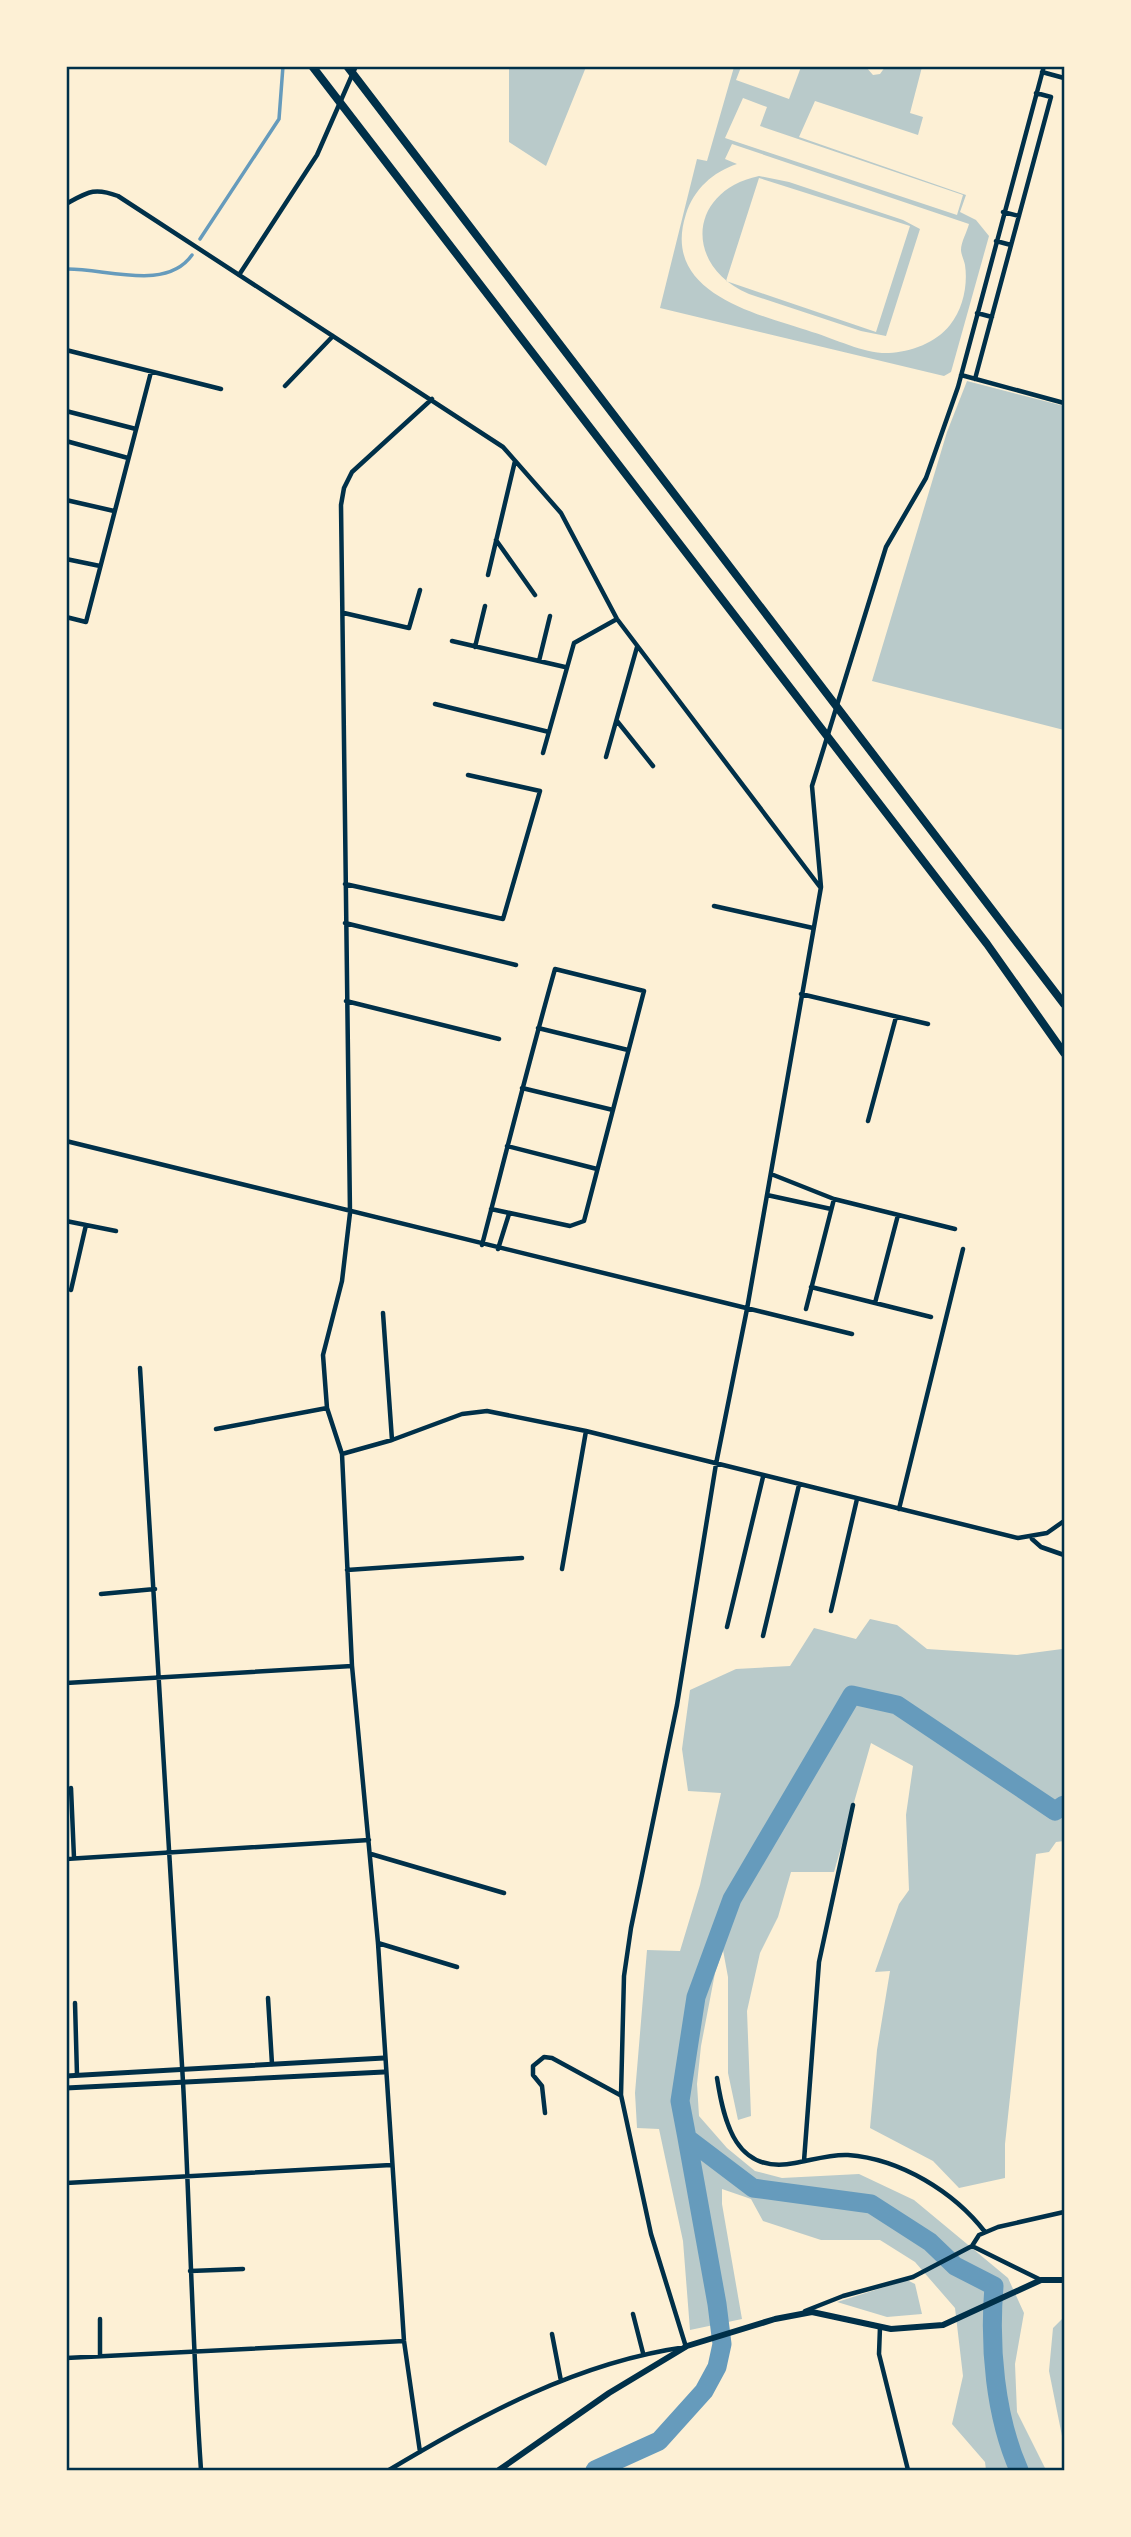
<svg xmlns="http://www.w3.org/2000/svg" width="1131" height="2537" viewBox="0 0 1131 2537" font-family="'Titillium Web',sans-serif">
	<style>
		.green { fill: #b9caca; fill-rule: evenodd }
		.lines { fill: none; stroke-linecap: round; stroke-linejoin: round }
		.stream { stroke: #669bbc; stroke-width: 3.5 }
		.river { stroke: #669bbc; stroke-width: 19 }
		.minor { stroke: #003049; stroke-width: 4.5 }
		.tertiary { stroke: #003049; stroke-width: 5 }
		.secondary { stroke: #003049; stroke-width: 6 }
		.motorway { stroke: #003049; stroke-width: 8 }
		.neatline { fill: none; stroke: #003049; stroke-width: 2.5 }
	</style>
	<rect width="100%" height="100%" fill="#fdf0d5"/>
	<path class="green" d="M 509,67 L 586,67 L 546,166 L 509,142 Z
		M 734,67 L 741,67 L 736,80 L 789,99 L 801,67 L 866,67 L 873,75 L 880,74 L 885,67 L 922,67 L 910,113 L 923,117 L 918,135 L 815,101 L 799,137 L 966,195 L 960,212 L 976,220 L 989,236 L 951,372 L 944,376 L 660,308 L 697,159 L 707,161 ZM 743,98 L 767,107 L 760,126 L 963,195 L 957,215 L 725,138 ZM 732,144 L 969,224 C 967,232 961,242 961,250 C 961,254 964,260 965,265 C 968,285 963,309 950,325 C 936,343 910,352 889,353 C 864,354 836,339 812,332 C 758,314 660,294 686,214 C 694,189 713,172 737,164 L 725,159 Z
		M 759,176 L 789,182 L 903,220 L 920,229 L 886,336 L 861,331 L 749,294 C 683,266 688,191 759,176 ZM 759,178 L 910,226 L 876,332 L 726,281 Z
		M 967,381 L 1064,406 L 1064,730 L 872,681 L 947,432 Z
		M 870,1619 L 897,1625 L 927,1649 L 1017,1655 L 1062,1649 L 1064,1657 L 1064,1841 L 1056,1842 L 1049,1852 L 1036,1854 L 1005,2144 L 1005,2178 L 959,2188 L 933,2161 L 870,2128 L 877,2050 L 890,1971 L 875,1972 L 899,1904 L 909,1890 L 906,1815 L 913,1766 L 871,1743 L 834,1872 L 791,1872 L 778,1917 L 760,1953 L 747,2011 L 751,2116 L 738,2120 L 728,2073 L 728,1977 L 723,1950 L 715,1973 L 701,2046 L 697,2084 L 699,2116 L 727,2148 L 755,2171 L 782,2178 L 859,2174 L 914,2200 L 1008,2278 L 1024,2313 L 1015,2364 L 1017,2412 L 1046,2470 L 986,2470 L 985,2462 L 952,2424 L 963,2376 L 955,2308 L 915,2262 L 880,2240 L 821,2240 L 763,2221 L 751,2199 L 722,2189 L 722,2204 L 742,2319 L 690,2330 L 683,2241 L 659,2129 L 637,2128 L 635,2093 L 647,1950 L 680,1951 L 700,1885 L 721,1793 L 688,1791 L 682,1749 L 690,1690 L 736,1669 L 790,1666 L 814,1628 L 856,1639 Z
		M 907,2280 L 915,2284 L 922,2314 L 887,2317 L 837,2302 Z
		M 1064,2317 L 1064,2446 L 1049,2371 L 1053,2328 Z"/>
	<g class="lines">
		<path class="stream" d="M 200,239 L 279,119 L 283,66
			M 66,269 C 105,268 166,292 192,255"/>
		<path class="river" d="M 595,2470 L 659,2441 L 704,2391 L 717,2367 L 722,2344 L 717,2304 L 687,2138
			M 1019,2470 C 995,2416 989,2346 994,2286 L 955,2266 L 930,2242 L 871,2204 L 753,2188 L 687,2138 L 680,2101 L 696,1997 L 732,1899 L 852,1695 L 897,1705 L 1055,1811 L 1064,1805"/>
		<path class="minor" d="M 1042,72 L 1064,78
			M 66,204 C 88,192 94,187 118,196 L 503,447 L 561,513 L 617,619 L 820,887
			M 1003,212 L 1019,216
			M 996,241 L 1011,245
			M 239,275 L 317,155 L 356,66
			M 977,313 L 992,317
			M 66,350 L 221,389
			M 961,375 L 1064,403
			M 975,379 L 1051,97 L 1036,93
			M 285,386 L 333,336
			M 66,411 L 136,429
			M 66,441 L 128,458
			M 66,500 L 114,511
			M 496,540 L 535,595
			M 66,559 L 100,566
			M 488,575 L 515,461
			M 344,613 L 409,628 L 420,590
			M 66,617 L 86,622 L 151,372
			M 452,641 L 565,667
			M 475,647 L 485,606
			M 539,661 L 550,616
			M 435,704 L 549,732
			M 617,721 L 653,766
			M 543,753 L 574,643 L 617,619
			M 606,757 L 637,647
			M 345,884 L 503,919 L 540,791 L 468,775
			M 714,906 L 813,928
			M 345,923 L 516,965
			M 801,994 L 928,1024
			M 346,1001 L 499,1039
			M 538,1028 L 628,1050
			M 522,1088 L 613,1110
			M 868,1121 L 896,1017
			M 66,1141 L 852,1334
			M 507,1146 L 597,1169
			M 771,1174 L 834,1199 L 955,1229
			M 767,1195 L 831,1209
			M 66,1221 L 116,1231
			M 482,1245 C 506,1153 529,1061 555,969 L 644,991 L 584,1221 L 570,1226 L 491,1209
			M 498,1249 L 509,1214
			M 811,1287 L 931,1317
			M 71,1290 L 86,1225
			M 875,1303 L 898,1215
			M 806,1309 L 834,1199
			M 383,1313 L 392,1440
			M 140,1368 C 156,1606 170,1844 183,2082 C 190,2212 192,2341 201,2470
			M 216,1429 L 327,1408
			M 342,1454 L 392,1440 L 462,1414 L 487,1411 L 586,1431 L 1018,1538 L 1047,1533 L 1064,1521
			M 899,1509 L 963,1249
			M 1032,1539 L 1041,1547 L 1064,1555
			M 562,1569 L 586,1431
			M 347,1570 L 522,1558
			M 101,1594 L 155,1589
			M 831,1611 L 857,1499
			M 727,1627 L 763,1477
			M 763,1636 L 799,1485
			M 66,1683 L 352,1666
			M 71,1788 L 74,1858
			M 371,1854 L 504,1893
			M 66,1859 L 369,1840
			M 378,1943 L 457,1967
			M 268,1998 L 272,2064
			M 75,2003 L 77,2075
			M 717,2078 C 724,2123 736,2175 795,2163 C 812,2160 831,2154 848,2155 C 901,2159 954,2192 985,2232
			M 545,2113 L 542,2086 L 533,2075 L 533,2066 L 544,2057 L 552,2058 L 620,2095
			M 804,2161 L 819,1962 L 853,1805
			M 66,2183 L 391,2165
			M 972,2246 L 1041,2280
			M 190,2271 L 243,2269
			M 805,2311 L 843,2296 L 913,2277 L 972,2246 L 979,2235 L 998,2227 L 1064,2212
			M 633,2314 L 643,2353
			M 100,2319 L 100,2356
			M 880,2327 L 879,2354 L 908,2470
			M 552,2334 L 561,2381
			M 66,2358 L 404,2341
			M 420,2452 L 404,2341 L 378,1943 L 352,1666 L 342,1454 L 327,1408 L 323,1355 L 342,1281 L 350,1213 L 341,505 L 344,488 L 352,472 L 432,399
			M 389,2470 C 481,2415 578,2362 686,2347 L 651,2234 L 621,2095 L 624,1976 L 631,1928 L 677,1705 L 716,1464 L 747,1309 L 821,887 L 812,786 L 886,547 L 926,478 L 958,387 L 1044,66"/>
		<path class="tertiary" d="M 66,2076 L 384,2058
			M 66,2088 L 384,2072"/>
		<path class="secondary" d="M 499,2470 L 609,2393 L 687,2346 L 775,2319 L 812,2312 L 891,2329 L 943,2325 L 1041,2280 L 1064,2280"/>
		<path class="motorway" d="M 312,66 L 987,944 L 1064,1053
			M 347,66 L 1064,1004"/>
	</g>
	<rect width="1131" height="2537" fill="none" stroke="#fdf0d5" stroke-width="136"/>
	<rect x="68" y="68" width="995" height="2401" class="neatline"/>
</svg>
